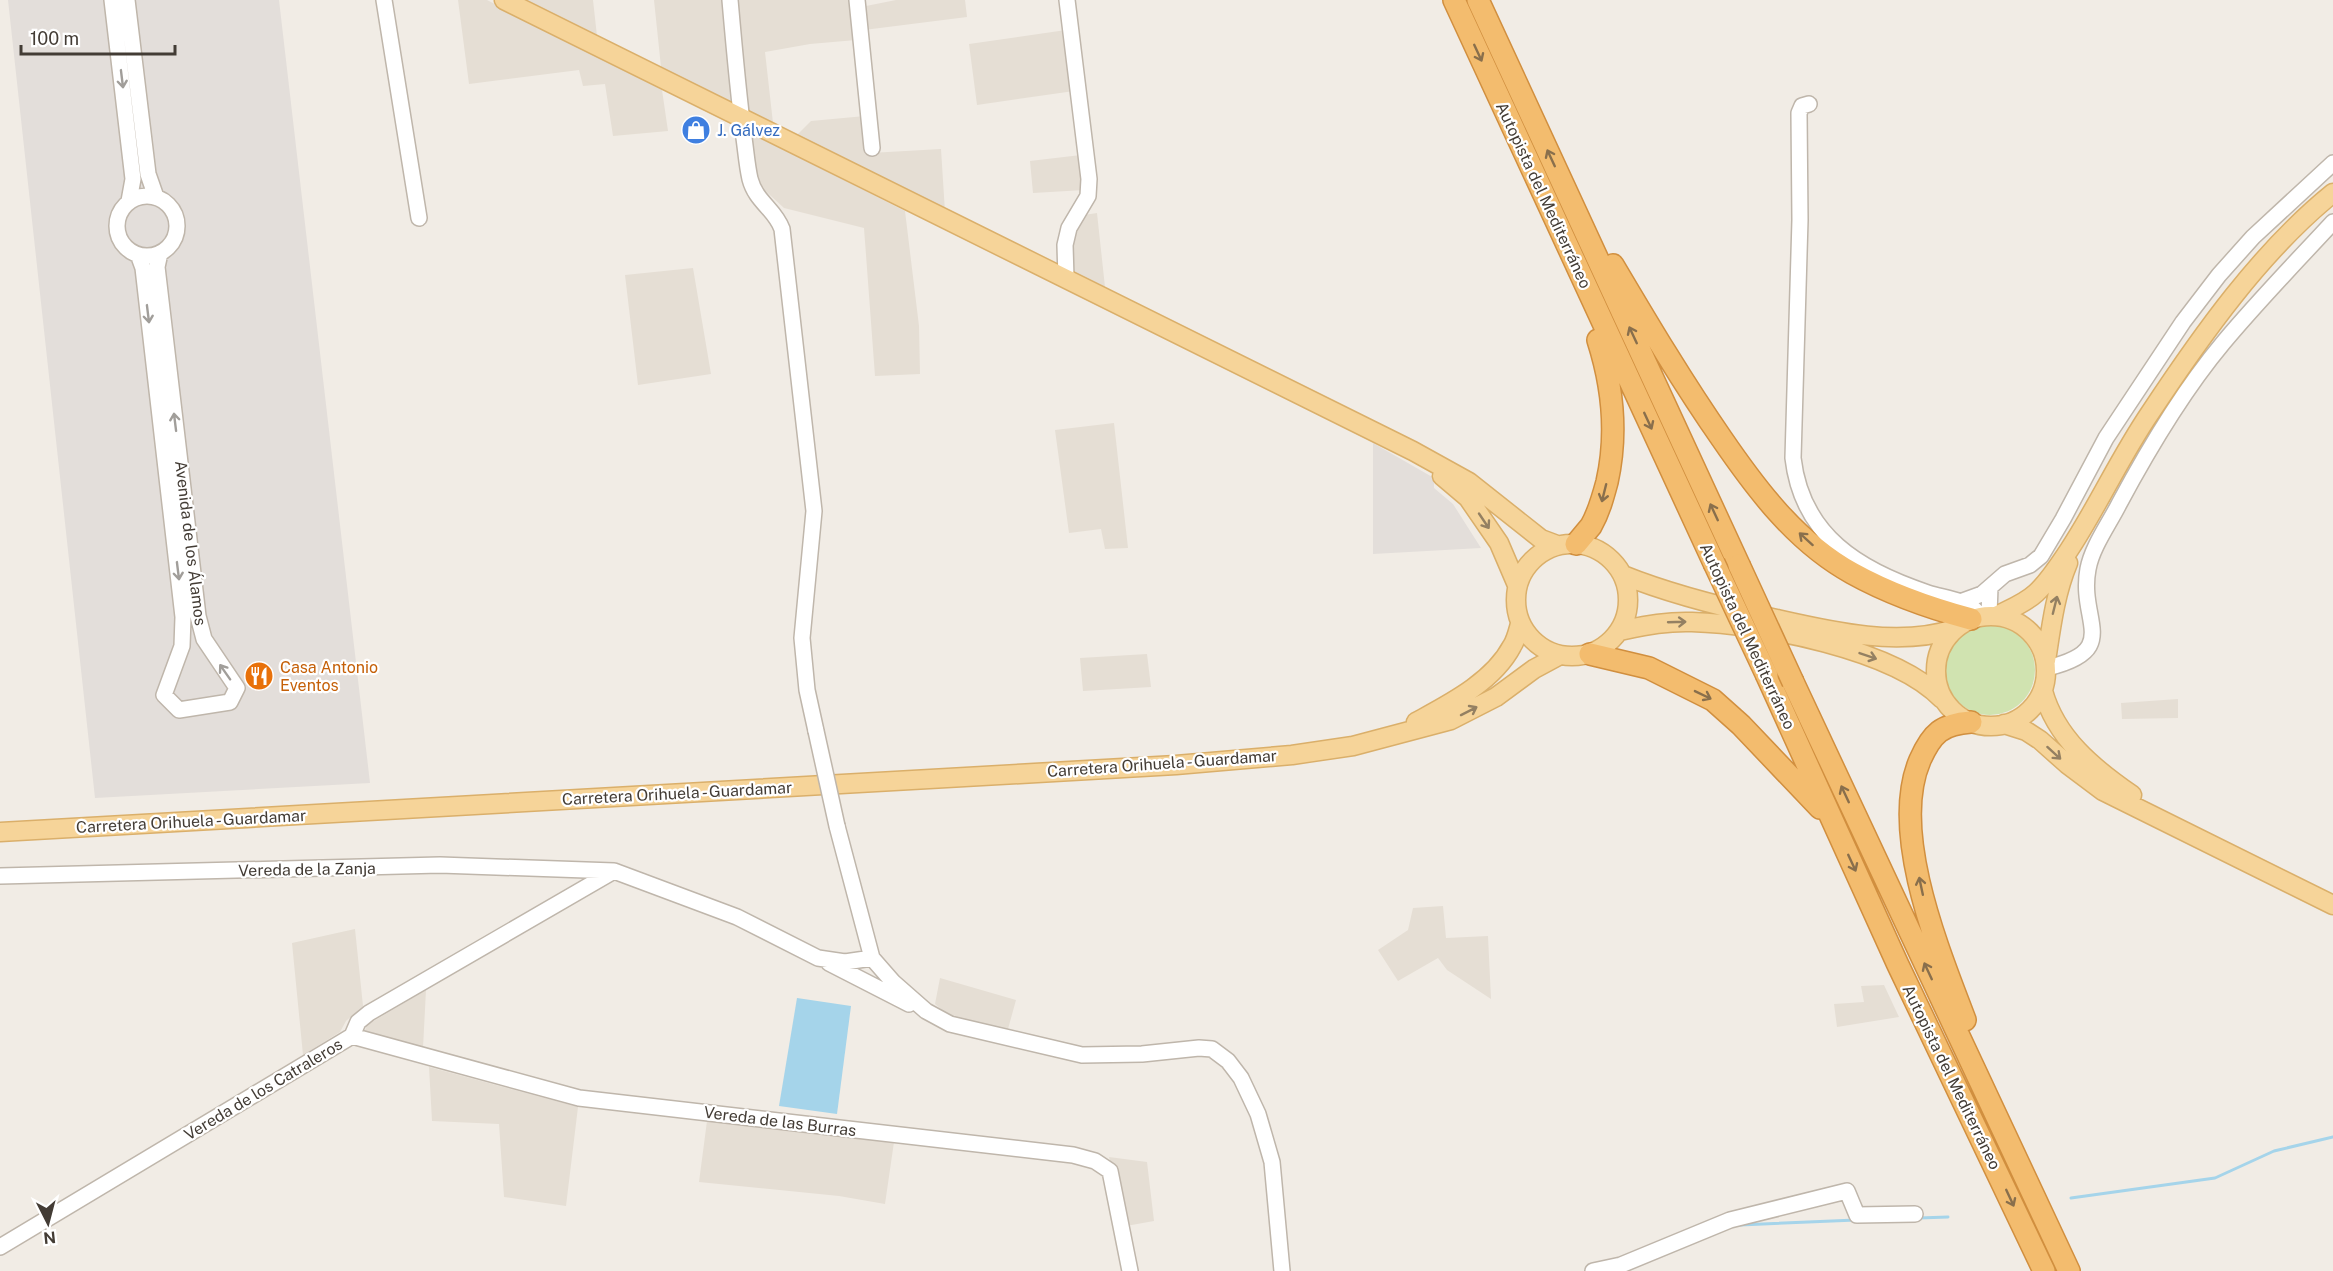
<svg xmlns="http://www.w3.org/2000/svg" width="2333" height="1271" viewBox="0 0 2333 1271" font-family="'Public Sans',sans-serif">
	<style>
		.residential { fill: #e5ded4 }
		.industrial { fill: #e3deda }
		.green { fill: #d0e3b0 }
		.water { fill: #a5d4ea }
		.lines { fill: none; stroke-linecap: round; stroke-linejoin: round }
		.stream { stroke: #a5d4ea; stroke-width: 3 }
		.minor-casing { stroke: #bfb6ab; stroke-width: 18 }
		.major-casing { stroke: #daaf6a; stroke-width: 21 }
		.highway-casing { stroke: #d18f3f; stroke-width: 24 }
		.minor { stroke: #fff; stroke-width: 15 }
		.major { stroke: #f6d499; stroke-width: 18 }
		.highway { stroke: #f3bc6e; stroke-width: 21 }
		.minor-bridge-casing { stroke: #bfb6ab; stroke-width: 18; stroke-linecap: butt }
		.highway-bridge-casing { stroke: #d18f3f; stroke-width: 24; stroke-linecap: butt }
		.minor-bridge { stroke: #fff; stroke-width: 15 }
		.highway-bridge { stroke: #f3bc6e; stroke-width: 21 }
		.oneway { stroke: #896f4c }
		.oneway2 { stroke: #a19e9a }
		.oneway3 { stroke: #948062 }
		.labels { text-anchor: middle; stroke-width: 4.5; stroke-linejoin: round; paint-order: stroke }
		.shop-label { font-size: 16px; fill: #366cbe; stroke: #fff; text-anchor: start }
		.street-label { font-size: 16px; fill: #433c35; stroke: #fff }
		.food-label { font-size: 16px; fill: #c56008; stroke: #fff; text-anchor: start }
	</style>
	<rect width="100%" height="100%" fill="#f1ece5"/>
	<path class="residential" d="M 458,0 L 487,0 L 662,90 L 668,131 L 613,136 L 605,84 L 583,86 L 579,70 L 469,84 Z
		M 517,0 L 593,0 L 597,36 Z
		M 654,0 L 850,0 L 856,40 L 810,44 L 765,52 L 773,123 L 661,67 Z
		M 896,0 L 965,0 L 967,17 L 864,30 L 861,7 Z
		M 1066,30 L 1074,91 L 977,105 L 969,44 Z
		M 865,116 L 870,153 L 941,149 L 945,212 L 795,137 L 811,121 Z
		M 751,133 L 905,211 L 919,326 L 920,374 L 875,376 L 864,228 L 784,208 L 759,185 Z
		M 1081,155 L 1084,190 L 1033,193 L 1030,161 Z
		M 1097,213 L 1105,287 L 1070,273 L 1069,244 L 1084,215 Z
		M 693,268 L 711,374 L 638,385 L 625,275 Z
		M 1114,423 L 1128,548 L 1105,549 L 1101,529 L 1069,533 L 1055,430 Z
		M 1147,654 L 1151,687 L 1083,691 L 1080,658 Z
		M 2178,699 L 2178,718 L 2122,719 L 2121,703 Z
		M 1443,906 L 1446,938 L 1488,936 L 1491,999 L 1447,970 L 1438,958 L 1398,981 L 1378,950 L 1408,930 L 1413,908 Z
		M 355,929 L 363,1006 L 346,1021 L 340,1032 L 303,1055 L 292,943 Z
		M 940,978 L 1016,1000 L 1008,1029 L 952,1018 L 935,1004 Z
		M 1884,985 L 1899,1017 L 1837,1027 L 1834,1004 L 1864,1002 L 1861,986 Z
		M 426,990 L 423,1048 L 364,1033 L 367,1025 Z
		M 429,1067 L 578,1107 L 566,1206 L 504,1197 L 499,1124 L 432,1121 Z
		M 707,1121 L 894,1142 L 885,1204 L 839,1196 L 699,1182 Z
		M 1109,1157 L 1147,1162 L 1154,1221 L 1126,1226 Z"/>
	<path class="industrial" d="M 8,0 L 279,0 L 370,783 L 95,798 Z
		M 1373,443 L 1434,478 L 1434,488 L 1453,504 L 1481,548 L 1373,554 Z"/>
	<path class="green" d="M1945 670a45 45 0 1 1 90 0a45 45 0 1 1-90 0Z"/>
	<path class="water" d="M 797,998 L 851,1006 L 837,1114 L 779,1106 Z"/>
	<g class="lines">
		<path class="stream" d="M 2071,1198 L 2215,1178 L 2274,1151 L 2333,1137
			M 1919,1218 L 1948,1217
			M 1740,1225 L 1856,1220"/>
		<g class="minor-casing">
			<path id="minor" d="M 112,0 L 133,179 L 129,201
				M 127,0 L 148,174 L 156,197
				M 384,0 L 419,218
				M 730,0 C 734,46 738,92 744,138 C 746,152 747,166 750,179 C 756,202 775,209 782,229 L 814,511 L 802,638 L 807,690 L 816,731
				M 857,0 L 872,148
				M 1809,104 L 1802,106 L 1799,113 L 1800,220 L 1793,458 C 1802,536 1859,570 1928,593 C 1943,598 1965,600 1976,611
				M117 226a30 30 0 1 1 60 0a30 30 0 1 1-60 0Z
				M 139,257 L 143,268 L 183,617 L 182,646 L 164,695 L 179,710 L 230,702 L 237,688 L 204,639 L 198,616 L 157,267 L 160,253
				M 1066,278 L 1065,245 L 1069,228 L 1088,196 L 1089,179 L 1067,0
				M 1960,602 L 1982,594 L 2005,574 L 2030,565 L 2041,556 L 2063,519 L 2106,438 L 2183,322 L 2219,275 L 2253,237 L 2333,163
				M 1989,615 L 1990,587
				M 2047,668 C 2123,650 2078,621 2088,569 C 2092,547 2109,524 2119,504 C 2149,448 2182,392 2223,343 C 2258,301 2296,262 2333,222
				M 837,826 L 872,958 L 893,982 L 926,1011 L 950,1024 L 1082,1055 L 1142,1054 L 1199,1048 L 1212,1049 L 1228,1061 L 1241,1078 L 1258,1114 L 1272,1162 L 1282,1271
				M 0,876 L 440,865 L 614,871 L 737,917 L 818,958 L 845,962 L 872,958
				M 829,963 L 909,1004
				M 352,1036 L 579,1098 L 1073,1155 L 1095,1161 L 1110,1171 L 1130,1271
				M 0,1247 L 352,1036 L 358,1022 L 369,1013 L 614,871
				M 1593,1271 L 1621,1265 L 1730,1220 L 1847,1191 L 1857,1215 L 1915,1214"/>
		</g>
		<g class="major-casing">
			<path id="major" d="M 504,0 L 1413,451 L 1469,482 L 1541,539 L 1557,545
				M 1442,476 L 1468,498 L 1499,543 L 1517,585
				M1516 600a56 56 0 1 1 112 0a56 56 0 1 1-112 0Z
				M 1623,575 C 1670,594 1718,606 1768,617 C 1826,630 1896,648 1954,629
				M1936 671a55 55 0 1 1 110 0a55 55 0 1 1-110 0Z
				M 1996,616 C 2010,609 2024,604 2036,593 C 2049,581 2059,565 2069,550 C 2098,506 2120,457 2150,413 C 2201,336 2261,251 2333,193
				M 1619,631 C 1644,626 1667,621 1692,622 C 1761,624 1894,649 1942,699
				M 2046,661 C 2051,628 2055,594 2068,563
				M 2043,691 C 2056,738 2093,768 2132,795
				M 1416,722 C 1449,704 1493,682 1512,646 C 1516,640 1518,631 1520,624
				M 2004,724 L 2026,731 L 2040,740 L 2067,764 L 2103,791 L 2333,905
				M 0,832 L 1176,765 L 1292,755 L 1353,746 L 1451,720 L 1496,697 L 1534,669 L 1560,655"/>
		</g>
		<g class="highway-casing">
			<path id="highway" d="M 1454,0 L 1714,563
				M 1478,0 L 1739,565
				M 1613,265 C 1648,324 1683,383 1722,439 C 1757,490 1796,542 1852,573 C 1888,593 1930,608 1971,619
				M 1576,544 C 1581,538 1586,532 1591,526 C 1599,512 1603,497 1607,482 C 1618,433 1613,387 1598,340
				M 1590,654 L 1649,668 L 1713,700 L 1741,725 L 1820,808
				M 1767,676 L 1898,965 L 2044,1271
				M 1793,682 L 2069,1271
				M 1965,1020 C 1939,951 1889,832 1920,760 C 1932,733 1942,724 1971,722"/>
		</g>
		<use href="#minor" class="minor"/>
		<use href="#major" class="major"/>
		<use href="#highway" class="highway"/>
		<g class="minor-bridge-casing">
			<path id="minor-bridge" d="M 816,731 L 837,826"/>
		</g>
		<g class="highway-bridge-casing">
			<path id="highway-bridge" d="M 1714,563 L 1767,676
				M 1739,565 L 1793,682"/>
		</g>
		<use href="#minor-bridge" class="minor-bridge"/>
		<use href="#highway-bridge" class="highway-bridge"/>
	</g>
	<defs><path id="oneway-shaft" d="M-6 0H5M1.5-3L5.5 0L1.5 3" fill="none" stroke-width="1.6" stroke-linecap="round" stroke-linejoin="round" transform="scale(1.5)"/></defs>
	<g class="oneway">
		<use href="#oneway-shaft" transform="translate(1478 53) rotate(65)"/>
		<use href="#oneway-shaft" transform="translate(1551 158) rotate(-115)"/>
		<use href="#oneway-shaft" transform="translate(1633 335) rotate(-115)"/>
		<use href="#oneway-shaft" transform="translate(1648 421) rotate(65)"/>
		<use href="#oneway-shaft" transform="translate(1604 493) rotate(104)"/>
		<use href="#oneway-shaft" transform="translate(1714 512) rotate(-115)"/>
		<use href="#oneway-shaft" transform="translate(1806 539) rotate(-138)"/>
		<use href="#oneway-shaft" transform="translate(1703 695) rotate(26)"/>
		<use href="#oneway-shaft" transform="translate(1845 794) rotate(-115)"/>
		<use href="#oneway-shaft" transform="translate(1852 863) rotate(65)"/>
		<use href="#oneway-shaft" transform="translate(1921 886) rotate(-102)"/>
		<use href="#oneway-shaft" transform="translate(1928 971) rotate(-115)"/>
		<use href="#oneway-shaft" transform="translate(2010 1198) rotate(65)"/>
	</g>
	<g class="oneway2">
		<use href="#oneway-shaft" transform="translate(122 79) rotate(83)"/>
		<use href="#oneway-shaft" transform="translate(148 314) rotate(83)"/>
		<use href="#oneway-shaft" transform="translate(175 422) rotate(-97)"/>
		<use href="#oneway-shaft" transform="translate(178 571) rotate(83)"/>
		<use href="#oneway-shaft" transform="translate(225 672) rotate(-125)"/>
	</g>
	<g class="oneway3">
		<use href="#oneway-shaft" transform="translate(1484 521) rotate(56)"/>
		<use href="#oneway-shaft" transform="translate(2055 605) rotate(-76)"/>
		<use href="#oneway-shaft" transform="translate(1677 622) rotate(-2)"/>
		<use href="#oneway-shaft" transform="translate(1868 656) rotate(19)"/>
		<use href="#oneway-shaft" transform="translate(1469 711) rotate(-27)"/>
		<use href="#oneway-shaft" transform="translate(2054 753) rotate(42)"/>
	</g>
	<defs>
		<g id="shop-disc" transform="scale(1.5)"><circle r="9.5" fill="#3f7fe0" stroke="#fff"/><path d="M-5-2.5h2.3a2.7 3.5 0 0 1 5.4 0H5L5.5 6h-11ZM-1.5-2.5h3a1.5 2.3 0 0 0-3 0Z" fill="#fff"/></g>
		<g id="restaurant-disc" transform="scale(1.5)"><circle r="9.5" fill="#e8710a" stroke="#fff"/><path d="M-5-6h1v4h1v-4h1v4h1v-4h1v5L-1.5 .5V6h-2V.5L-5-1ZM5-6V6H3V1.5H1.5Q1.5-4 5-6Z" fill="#fff"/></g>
	</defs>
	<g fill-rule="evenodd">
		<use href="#shop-disc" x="696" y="130"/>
		<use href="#restaurant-disc" x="259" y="676"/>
	</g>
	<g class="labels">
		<g class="shop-label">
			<text x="717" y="136">J. Gálvez</text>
		</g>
		<g class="street-label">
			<text transform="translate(1544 195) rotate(65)" y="6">Autopista del Mediterráneo</text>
			<text transform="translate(191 543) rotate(83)" y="6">Avenida de los Álamos</text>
			<text transform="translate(1748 636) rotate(65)" y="6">Autopista del Mediterráneo</text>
			<text transform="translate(1162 763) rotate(-4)" y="6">Carretera Orihuela - Guardamar</text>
			<text transform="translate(677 793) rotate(-3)" y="6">Carretera Orihuela - Guardamar</text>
			<text transform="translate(191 821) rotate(-3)" y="6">Carretera Orihuela - Guardamar</text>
			<text transform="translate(307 869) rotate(-1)" y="6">Vereda de la Zanja</text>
			<text transform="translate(1952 1077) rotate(64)" y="6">Autopista del Mediterráneo</text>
			<text transform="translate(263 1089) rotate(-31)" y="6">Vereda de los Catraleros</text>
			<text transform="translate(780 1121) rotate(7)" y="6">Vereda de las Burras</text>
		</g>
		<g class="food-label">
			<text x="280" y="673">Casa Antonio<tspan x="280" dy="18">Eventos</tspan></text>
		</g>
	</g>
	<g transform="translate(48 1223) rotate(174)" stroke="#ffffff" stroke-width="4.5" paint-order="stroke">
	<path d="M0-4.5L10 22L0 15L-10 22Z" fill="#433c35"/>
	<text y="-9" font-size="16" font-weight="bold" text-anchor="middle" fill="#433c35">N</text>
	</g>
	<path d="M21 45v9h154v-9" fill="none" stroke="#433c35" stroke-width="3"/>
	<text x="30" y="45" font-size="18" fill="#433c35" stroke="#ffffff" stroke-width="4.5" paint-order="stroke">100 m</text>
</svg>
